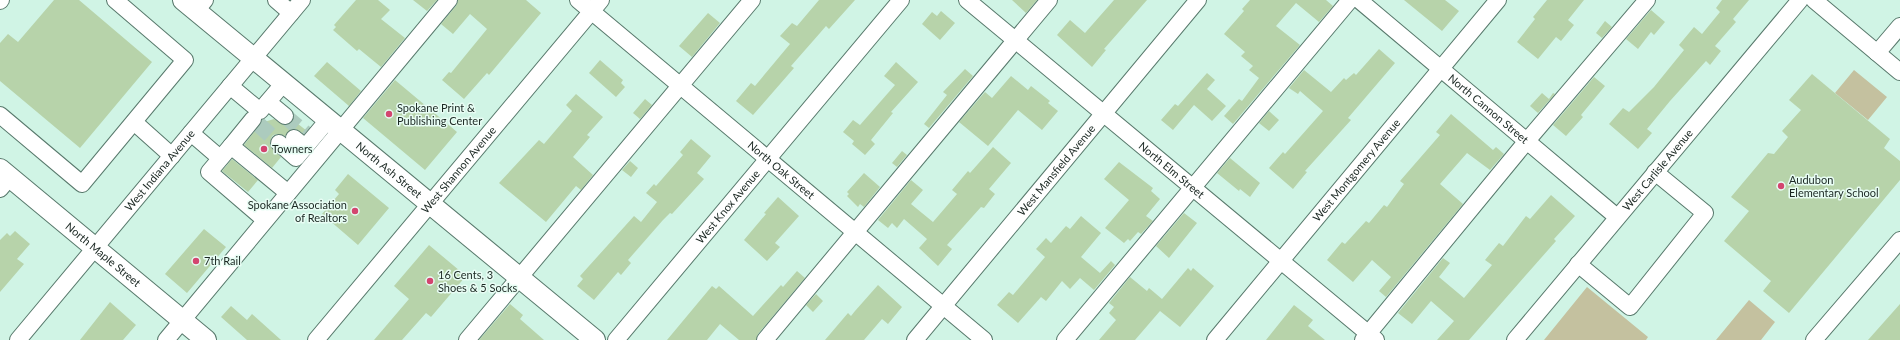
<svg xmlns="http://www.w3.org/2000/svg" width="1900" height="340" viewBox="0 0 1900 340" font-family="Lato,sans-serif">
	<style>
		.green { fill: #c4c19f }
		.building { fill: #b7d3aa }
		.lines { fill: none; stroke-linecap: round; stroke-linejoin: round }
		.minor-tunnel { stroke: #accbbe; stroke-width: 16; stroke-dasharray: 16 8; stroke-linecap: butt }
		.minor-casing { stroke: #58796c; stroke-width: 18 }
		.major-casing { stroke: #58796c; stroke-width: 22 }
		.minor { stroke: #fff; stroke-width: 16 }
		.major { stroke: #fff; stroke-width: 20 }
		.poi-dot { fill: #d3456f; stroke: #e8fdf4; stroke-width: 1.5 }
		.labels { text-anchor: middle; stroke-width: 3; stroke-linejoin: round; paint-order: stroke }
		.poi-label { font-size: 11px; fill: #1b2823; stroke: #e8fdf4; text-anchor: start }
		.street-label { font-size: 11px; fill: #1b2823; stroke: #e8fdf4 }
	</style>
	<rect width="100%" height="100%" fill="#d0f4e5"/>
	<path class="green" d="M 1854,70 L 1887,97 L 1868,120 L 1835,93 Z
		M 1587,287 L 1648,337 L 1646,340 L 1544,340 Z
		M 1749,300 L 1775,322 L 1761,340 L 1716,340 Z"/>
	<path class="building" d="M 54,0 L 79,0 L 152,62 L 80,148 L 0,81 L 0,43 L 8,34 L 18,42 Z
		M 356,0 L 378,0 L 390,10 L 381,19 L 405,38 L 381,67 L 359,49 L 357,51 L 333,30 L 336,27 L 334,25 Z
		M 413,0 L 437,0 L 427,11 Z
		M 458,0 L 526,0 L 541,13 L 489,75 L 487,73 L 464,99 L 442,80 L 449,72 L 451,73 L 487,29 L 470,14 L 453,34 L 441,24 L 456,6 Z
		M 819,0 L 855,0 L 829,29 L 826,26 L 820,33 L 791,66 L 794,68 L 753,115 L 736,101 L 751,83 L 755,86 L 790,44 L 780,36 L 792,23 L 797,26 Z
		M 1012,0 L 1037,0 L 1026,13 Z
		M 1114,0 L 1147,0 L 1104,49 L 1106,50 L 1092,67 L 1057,35 L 1070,20 L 1085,33 Z
		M 1250,0 L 1326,0 L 1333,6 L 1319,22 L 1296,3 L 1276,26 L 1300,45 L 1233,124 L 1224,116 L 1239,99 L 1242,101 L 1259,78 L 1249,70 L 1253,66 L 1241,56 L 1245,52 L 1224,34 L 1244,11 L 1242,9 Z
		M 1404,0 L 1445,0 L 1459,11 L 1442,31 Z
		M 1547,0 L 1584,0 L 1568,20 L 1574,25 L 1561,41 L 1556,37 L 1538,59 L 1517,42 L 1535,19 L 1533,17 Z
		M 1722,0 L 1749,0 L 1733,19 L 1736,22 L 1715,46 L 1721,51 L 1710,65 L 1706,61 L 1670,101 L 1647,129 L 1652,133 L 1638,149 L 1609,124 L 1623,108 L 1629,112 L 1654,87 L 1684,50 L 1679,45 L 1694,27 L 1702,34 L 1720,12 L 1716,8 Z
		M 1651,10 L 1665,22 L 1654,35 L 1651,32 L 1638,49 L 1626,39 Z
		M 941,11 L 955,23 L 940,40 L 922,24 L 932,12 L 937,16 Z
		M 708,13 L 720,23 L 692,57 L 679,46 Z
		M 1605,21 L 1612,27 L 1602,38 L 1596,33 Z
		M 1379,49 L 1395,63 L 1348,118 L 1351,120 L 1305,171 L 1307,172 L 1293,189 L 1269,168 L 1283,152 L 1285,154 L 1323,111 L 1300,91 L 1298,94 L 1289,88 L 1304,70 L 1331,92 L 1344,78 L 1346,80 L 1354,73 L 1356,75 Z
		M 600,60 L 623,80 L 621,83 L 625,87 L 616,97 L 589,73 Z
		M 327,62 L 361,91 L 349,106 L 314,76 Z
		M 896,62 L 918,82 L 891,112 L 893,113 L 871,140 L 875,144 L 865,155 L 852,144 L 854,141 L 843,132 L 853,120 L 860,125 L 895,85 L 884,76 Z
		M 965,69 L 973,76 L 929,128 L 924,124 L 947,95 L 943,92 Z
		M 1207,73 L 1215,80 L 1207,89 L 1226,106 L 1212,121 L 1194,105 L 1173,130 L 1161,120 L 1175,104 L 1178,106 Z
		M 1812,74 L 1890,139 L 1884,148 L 1900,161 L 1900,180 L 1789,313 L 1763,291 L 1771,281 L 1724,241 L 1749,211 L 1731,197 L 1768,153 L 1774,154 L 1788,137 L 1782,131 L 1801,110 L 1789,100 Z
		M 1011,76 L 1028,90 L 1031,86 L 1050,101 L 1048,103 L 1058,111 L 1042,130 L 1018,110 L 988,146 L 959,122 L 985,92 L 992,98 Z
		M 1594,77 L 1605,86 L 1581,115 L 1583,117 L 1566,136 L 1553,125 Z
		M 395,80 L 457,132 L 425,170 L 363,118 Z
		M 1542,93 L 1549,99 L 1553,93 L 1555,94 L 1538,113 L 1530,106 Z
		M 576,94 L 603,117 L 587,135 L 590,137 L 573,157 L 593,175 L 581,190 L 576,186 L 546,222 L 499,183 L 539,140 L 544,144 L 572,111 L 566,105 Z
		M 645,99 L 652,105 L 640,119 L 633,113 Z
		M 1269,111 L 1279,120 L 1269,131 L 1259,123 Z
		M 1451,114 L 1493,150 L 1496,147 L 1504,154 L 1490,170 L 1467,153 L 1440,184 L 1463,204 L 1386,297 L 1379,291 L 1391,277 L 1372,260 L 1353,282 L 1327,260 L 1342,242 L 1345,244 L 1366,221 L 1369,223 L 1384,205 L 1387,207 L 1404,184 L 1400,181 L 1440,135 L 1436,132 Z
		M 274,119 L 284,125 L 289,125 L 293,120 L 307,131 L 304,134 L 296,129 L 291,129 L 285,136 L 276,134 L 272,136 L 270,142 L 270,146 L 281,157 L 272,168 L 244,145 L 261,123 Z
		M 691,139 L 711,156 L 697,173 L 704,179 L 672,214 L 670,213 L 663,220 L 628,260 L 631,263 L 621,275 L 618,272 L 594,300 L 577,286 L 583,279 L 580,276 L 634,216 L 641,222 L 657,202 L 646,193 L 654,184 L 656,186 L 683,155 L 680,152 Z
		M 993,147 L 1011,163 L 989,189 L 995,194 L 984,208 L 981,207 L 947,245 L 952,249 L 938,266 L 919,248 L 927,239 L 904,219 L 897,228 L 892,223 L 888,228 L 878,220 L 911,180 L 923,190 L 911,204 L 933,222 L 957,194 L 952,190 L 968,171 L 970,173 Z
		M 902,151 L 907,155 L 897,167 L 892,163 Z
		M 1230,158 L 1260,183 L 1250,197 L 1240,189 L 1239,191 L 1217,173 Z
		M 232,159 L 258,180 L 248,192 L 222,171 Z
		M 630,161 L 638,168 L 631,177 L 622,170 Z
		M 1119,162 L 1153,188 L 1151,191 L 1160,199 L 1146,216 L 1153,221 L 1141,234 L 1138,232 L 1130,241 L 1128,239 L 1124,243 L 1105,228 L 1129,200 L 1104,179 Z
		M 864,173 L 880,187 L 864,207 L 860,204 L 858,207 L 847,196 L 849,194 L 847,192 Z
		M 348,174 L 389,208 L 358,245 L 322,214 L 339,194 L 335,190 Z
		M 1551,195 L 1575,216 L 1554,239 L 1556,241 L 1541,258 L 1469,340 L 1437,340 L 1454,321 L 1431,301 L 1412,324 L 1398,313 L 1443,258 L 1450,263 L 1439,277 L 1464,298 L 1492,265 L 1485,260 L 1499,243 L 1503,246 L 1526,216 L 1530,219 Z
		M 778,197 L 799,216 L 775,243 L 780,247 L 767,261 L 744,240 L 766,214 L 764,213 Z
		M 1184,213 L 1197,223 L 1169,258 L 1156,246 Z
		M 1081,216 L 1101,233 L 1081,257 L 1100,273 L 1111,261 L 1115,265 L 1094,290 L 1080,278 L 1070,289 L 1062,281 L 1046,301 L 1041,297 L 1018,323 L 997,305 L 1009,292 L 1013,295 L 1045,257 L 1036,249 L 1046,238 L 1051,243 L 1066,226 L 1070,229 Z
		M 204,229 L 226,247 L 187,293 L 165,274 Z
		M 15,231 L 30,244 L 17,259 L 24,264 L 0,292 L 0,240 L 7,233 L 10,236 Z
		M 429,245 L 466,276 L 431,317 L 426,313 L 402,340 L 374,340 L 409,299 L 394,286 Z
		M 1188,268 L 1191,271 L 1193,268 L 1214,286 L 1180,327 L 1160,311 L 1135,340 L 1099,340 L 1116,320 L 1109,313 L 1114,307 L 1109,303 L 1130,277 L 1147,291 L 1149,288 L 1162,299 Z
		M 797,271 L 805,278 L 758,334 L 756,340 L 739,340 L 720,324 L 707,340 L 667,340 L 712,286 L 716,289 L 719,286 L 753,316 L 781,285 L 783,287 Z
		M 878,285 L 902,307 L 888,324 L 882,319 L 864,340 L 825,340 L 848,313 L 851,316 L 855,311 Z
		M 816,294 L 823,301 L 813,312 L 806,305 Z
		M 110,302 L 136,325 L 123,340 L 80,340 Z
		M 510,304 L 523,315 L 520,319 L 544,340 L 479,340 Z
		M 1900,304 L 1900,340 L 1868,340 Z
		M 1294,305 L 1313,320 L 1308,326 L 1325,340 L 1266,340 Z
		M 231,306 L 247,320 L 252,314 L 281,340 L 247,340 L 221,317 Z"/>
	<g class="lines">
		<path class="minor-tunnel" d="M 285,116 L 306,134
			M 258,124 L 279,143"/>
		<g class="minor-casing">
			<g id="minor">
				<path d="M 276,0 L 291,13"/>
				<path id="s1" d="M 578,0 L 984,340"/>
				<path id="s2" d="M 967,0 L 1376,340"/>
				<path id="s3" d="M 1359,0 L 1617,217"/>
				<path d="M 1814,0 L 1900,72"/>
				<path d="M 0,1 L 1,0"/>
				<path d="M 196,11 L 205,0"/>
				<path d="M 1877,53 L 1900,26"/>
				<path d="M 230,86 L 260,111 L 283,84"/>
				<path d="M 268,102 L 285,116"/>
				<path d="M 0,115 L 82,184 L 185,60 L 115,0"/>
				<path d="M 134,122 L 172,156"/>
				<path d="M 191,133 L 220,158"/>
				<path d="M 294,138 L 305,147"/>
				<path d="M 279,143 L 296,158 L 328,120"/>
				<path d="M 231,146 L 253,119"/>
				<path d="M 0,189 L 10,177"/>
				<path d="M 265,220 L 209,172 L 231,146 L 288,193"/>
				<path d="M 1578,264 L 1630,307 L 1705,213 L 1655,172"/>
				<path id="s4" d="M 18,340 L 302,0"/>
				<path d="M 166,340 L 449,0"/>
				<path id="s5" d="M 316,340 L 601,0"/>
				<path d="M 467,340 L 752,0"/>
				<path id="s6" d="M 616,340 L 901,0"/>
				<path d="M 765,340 L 1049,0"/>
				<path id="s7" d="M 915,340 L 1198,0"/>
				<path d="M 1065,340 L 1350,0"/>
				<path id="s8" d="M 1215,340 L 1498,0"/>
				<path d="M 1363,340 L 1526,142 L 1647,0"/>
				<path id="s9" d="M 1515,340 L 1800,0"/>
				<path d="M 1814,340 L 1900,240"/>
			</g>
		</g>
		<g class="major-casing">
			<g id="major">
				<path id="s10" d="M 183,0 L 595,340"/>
				<path id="s11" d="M 0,169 L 206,340"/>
			</g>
		</g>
		<use href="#minor" class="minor"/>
		<use href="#major" class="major"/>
	</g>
	<g class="poi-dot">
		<circle cx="389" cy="114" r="4"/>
		<circle cx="264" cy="149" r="4"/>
		<circle cx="1781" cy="186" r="4"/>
		<circle cx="355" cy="211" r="4"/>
		<circle cx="196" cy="261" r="4"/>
		<circle cx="430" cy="281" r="4"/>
	</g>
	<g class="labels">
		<g class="poi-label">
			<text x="397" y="112">Spokane Print &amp;<tspan x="397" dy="13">Publishing Center</tspan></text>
			<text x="272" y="153">Towners</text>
			<text x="1789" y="184">Audubon<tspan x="1789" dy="13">Elementary School</tspan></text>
			<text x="347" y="209" text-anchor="end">Spokane Association<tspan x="347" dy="13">of Realtors</tspan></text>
			<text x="204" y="265">7th Rail</text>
			<text x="438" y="279">16 Cents, 3<tspan x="438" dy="13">Shoes &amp; 5 Socks</tspan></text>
		</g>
		<g class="street-label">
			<text dy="4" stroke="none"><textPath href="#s3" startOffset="169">North Cannon Street</textPath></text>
			<text dy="4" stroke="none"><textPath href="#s4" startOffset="221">West Indiana Avenue</textPath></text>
			<text dy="4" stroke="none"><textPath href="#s10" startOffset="267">North Ash Street</textPath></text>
			<text dy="4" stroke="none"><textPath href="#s5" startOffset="222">West Shannon Avenue</textPath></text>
			<text dy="4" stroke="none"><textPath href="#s1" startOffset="265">North Oak Street</textPath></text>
			<text dy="4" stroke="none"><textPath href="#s7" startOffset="221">West Mansfield Avenue</textPath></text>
			<text dy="4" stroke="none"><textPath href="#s2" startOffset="266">North Elm Street</textPath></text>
			<text dy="4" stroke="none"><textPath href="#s8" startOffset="221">West Montgomery Avenue</textPath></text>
			<text dy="4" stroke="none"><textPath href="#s9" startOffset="222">West Carlisle Avenue</textPath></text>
			<text dy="4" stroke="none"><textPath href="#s6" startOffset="174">West Knox Avenue</textPath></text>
			<text dy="4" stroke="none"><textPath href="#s11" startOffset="134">North Maple Street</textPath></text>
		</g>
	</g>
</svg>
